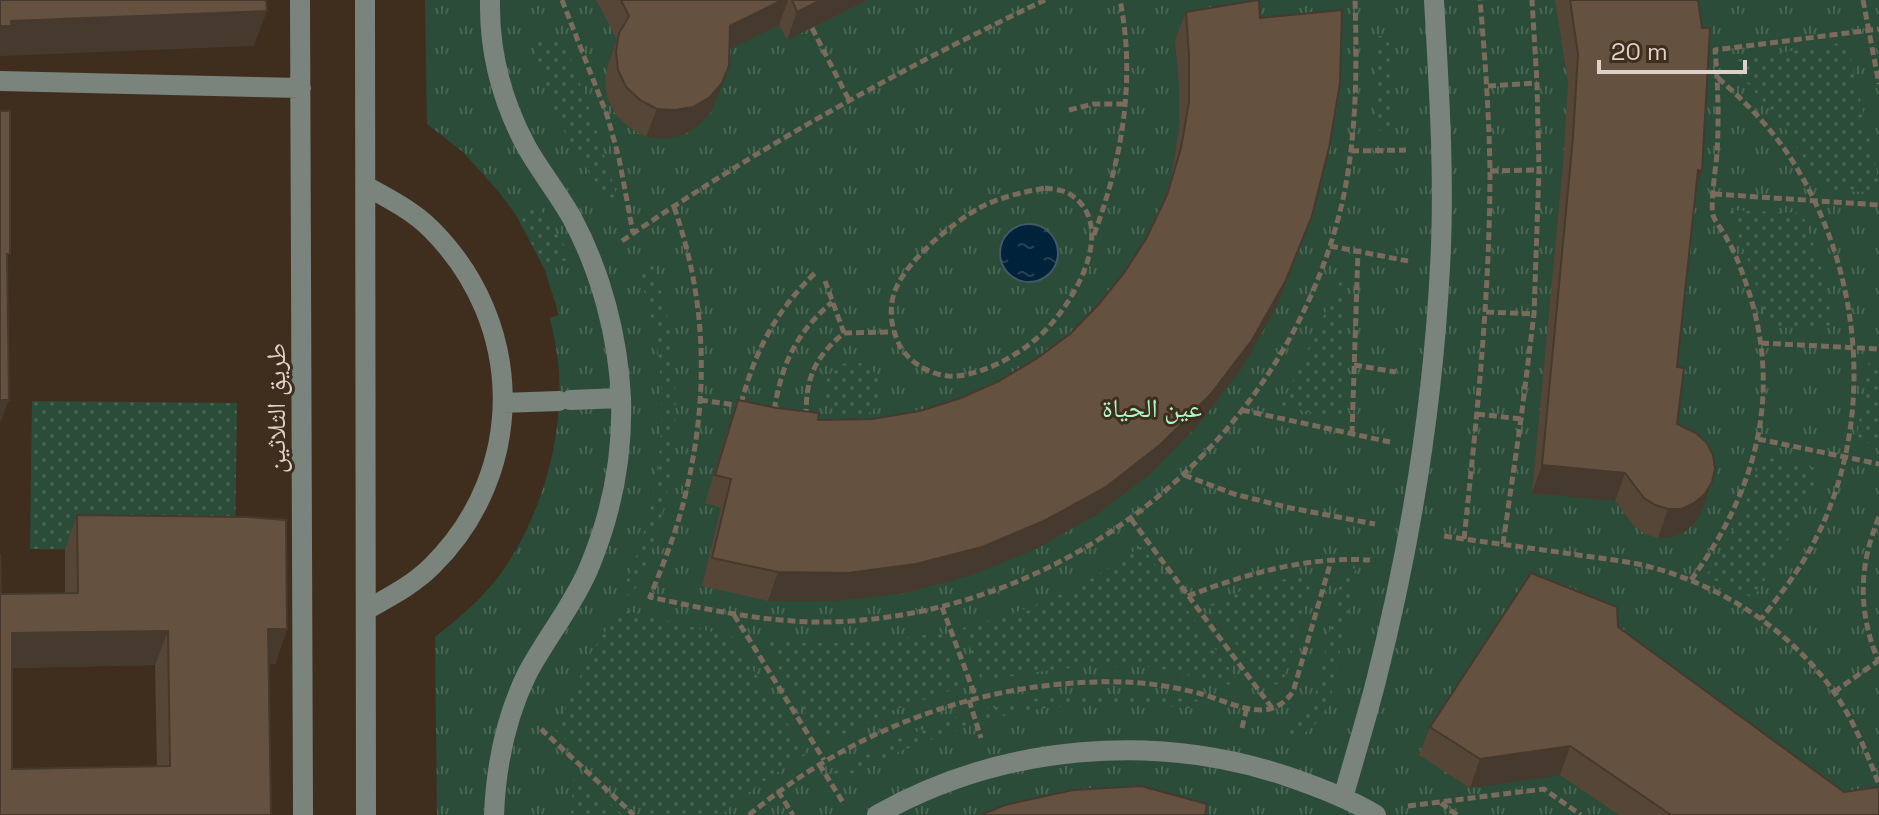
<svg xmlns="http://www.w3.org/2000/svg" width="1879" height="815" viewBox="0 0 1879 815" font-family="'Space Grotesk','Noto Naskh Arabic',sans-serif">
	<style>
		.park { fill: url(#park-tufts) }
		.garden { fill: url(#garden-dots) }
		.water { fill: url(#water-ripples); stroke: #435865; stroke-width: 2 }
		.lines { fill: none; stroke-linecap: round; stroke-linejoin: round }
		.path { stroke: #7a6b5d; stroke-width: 5; stroke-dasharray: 8 4; stroke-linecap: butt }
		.minor { stroke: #7a847c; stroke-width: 20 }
		.wall { fill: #564637; fill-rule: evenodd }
		.shaded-wall { fill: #46392d }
		.building { fill: #645140; stroke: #46392d; stroke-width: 2; fill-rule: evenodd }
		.labels { text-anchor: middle; stroke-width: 6; stroke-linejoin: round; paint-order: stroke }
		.street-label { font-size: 26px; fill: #ded2c8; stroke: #3f2e1e }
		.park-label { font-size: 26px; fill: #a9f9c5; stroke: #3f2e1e }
	</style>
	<defs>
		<pattern id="park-tufts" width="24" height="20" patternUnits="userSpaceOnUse" patternTransform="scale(2)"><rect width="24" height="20" fill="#2b4c38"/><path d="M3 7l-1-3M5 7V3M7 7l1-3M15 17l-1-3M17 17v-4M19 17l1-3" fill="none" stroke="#496553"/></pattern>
		<pattern id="garden-dots" width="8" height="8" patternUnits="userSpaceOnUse" patternTransform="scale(2)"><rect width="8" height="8" fill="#2b4c38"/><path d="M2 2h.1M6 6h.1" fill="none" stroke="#496553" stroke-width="1.8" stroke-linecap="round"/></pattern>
		<pattern id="water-ripples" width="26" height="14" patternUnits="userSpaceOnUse" patternTransform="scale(2)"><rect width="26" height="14" fill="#00233b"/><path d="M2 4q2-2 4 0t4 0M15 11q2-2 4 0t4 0" fill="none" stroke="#254256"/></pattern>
	</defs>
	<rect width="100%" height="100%" fill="#3f2e1e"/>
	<path class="park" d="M 425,0 L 1879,0 L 1879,815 L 437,815 L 435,637 C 460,617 486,596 504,569 C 542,513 563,440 559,372 C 558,354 554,336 550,318 L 559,315 L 545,270 L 516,215 L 498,191 L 463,152 L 427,124 Z"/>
	<path class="garden" d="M 561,34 L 590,110 L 618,200 L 613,205 C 586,170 562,134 547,92 C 542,76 538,60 534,44 Z
		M 1375,36 L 1389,36 L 1391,131 L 1375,131 Z
		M 1847,42 L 1879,181 L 1879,192 L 1825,191 L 1781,122 L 1728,61 Z
		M 535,201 L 572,257 L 545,270 L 517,215 Z
		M 1728,210 L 1802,213 L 1820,262 L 1834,327 L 1768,328 L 1751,268 Z
		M 653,265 C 658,282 664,300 668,319 C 682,397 677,482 649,557 C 644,570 638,583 632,596 L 622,593 C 627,579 633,566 638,552 C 663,479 669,395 652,320 C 648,304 643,288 639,272 Z
		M 1342,277 L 1343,419 L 1281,406 Z
		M 1869,362 L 1879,362 L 1879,444 L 1856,441 Z
		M825 390a28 28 0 1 1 56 0a28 28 0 1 1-56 0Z
		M 32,401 L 237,403 L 235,551 L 30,549 Z
		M 1762,456 L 1820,469 C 1802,517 1781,556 1753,598 L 1706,576 L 1740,518 Z
		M 1142,546 L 1243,688 L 1153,667 L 1087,666 L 1021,674 L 982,683 L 963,628 C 1009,616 1053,601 1094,577 C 1110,568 1126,556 1142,546 Z
		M 1344,567 L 1357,569 L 1330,700 C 1321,721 1311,731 1290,741 L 1281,728 L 1308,709 L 1316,692 Z
		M 1313,575 L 1285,676 C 1280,686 1272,687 1263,681 L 1208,606 C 1242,588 1275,579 1313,575 Z
		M 620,609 L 732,637 L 807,754 C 776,772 748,791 721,815 L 649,815 L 555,730 L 591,653 Z
		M 941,632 L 961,687 L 891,711 L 824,744 L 762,640 C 823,646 881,643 941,632 Z
		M 1094,694 L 1147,695 L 1199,700 L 1198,709 C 1144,704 1091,702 1038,709 C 1019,712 1001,717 983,720 L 981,710 L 1038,698 Z
		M 965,714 L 968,726 L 903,750 L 838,780 L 833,772 L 897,739 Z
		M 574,771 L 623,815 L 571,815 Z"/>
	<path class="water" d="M1000 253a29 29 0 1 1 58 0a29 29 0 1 1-58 0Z"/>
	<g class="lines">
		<path class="path" d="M 562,0 L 607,115 L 619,158 L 633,233
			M 1863,0 L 1879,84
			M 812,28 L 849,100
			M 1718,78 C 1749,105 1777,134 1798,170 C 1864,281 1875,428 1813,544 C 1799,571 1780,595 1761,619
			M 1488,86 L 1537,83
			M 1069,110 L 1093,104 L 1126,104
			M 1351,151 L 1406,150
			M 1490,171 L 1539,170
			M 1045,188 C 1052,189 1062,190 1068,193 C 1123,225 1070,311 1036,339 C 1015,357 977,378 948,376 C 929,374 908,362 899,344 C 892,329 889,314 893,297 C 901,264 952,223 981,207 C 1001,197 1023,192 1045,188 Z
			M 1714,194 L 1879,205
			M 674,207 C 707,301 709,395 686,492 C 678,528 664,562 650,597 C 710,610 768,623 830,622 C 1073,615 1289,437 1343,199 C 1357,133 1357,67 1355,0
			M 1094,235 C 1122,159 1136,80 1120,0
			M 622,241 C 756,149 898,70 1045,0
			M 1330,246 L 1408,261
			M 1486,312 L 1534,314
			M 844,333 L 893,332
			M 1761,343 L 1879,349
			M 1354,365 L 1396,372
			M 700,400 L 743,406
			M 741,404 C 755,351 775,312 815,273
			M 774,410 C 783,361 795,335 832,302
			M 1242,410 L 1390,442
			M 1477,414 L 1521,419
			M 804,415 L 806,415 C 806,377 815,357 844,333 L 825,281
			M 1352,434 L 1358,251
			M 1758,439 L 1879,464
			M 1184,475 L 1234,494 L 1286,507 L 1375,524
			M 1879,517 C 1858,567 1858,613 1879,663
			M 1131,519 L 1272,708
			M 1444,536 C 1489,543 1533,548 1578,555 C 1598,558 1618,560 1638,564 C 1715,581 1788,627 1834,692 C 1854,721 1867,753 1879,785
			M 1464,539 C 1477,416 1490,293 1490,170 C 1489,113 1485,57 1480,0
			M 1503,544 L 1521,419 L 1534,314 L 1539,170 L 1537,83 L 1532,0
			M 1691,580 C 1759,487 1785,386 1743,275 C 1739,263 1734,251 1728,241 C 1724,232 1716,224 1713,215 C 1710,207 1716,165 1717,154 C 1719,119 1718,84 1715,50 L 1879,29
			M 1188,596 C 1245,574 1308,556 1370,560
			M 942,607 L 976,698
			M 734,615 L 824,760
			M 1834,692 L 1878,661
			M 969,700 L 981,738
			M 1242,728 L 1247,707
			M 541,729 L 634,815
			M 819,764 L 844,804
			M 778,791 L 793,815
			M 1441,803 L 1457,815
			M 1408,806 L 1544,789 L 1581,815
			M 749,815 C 855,727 988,678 1126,682 C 1150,683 1175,687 1198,693 C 1217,698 1244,711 1263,710 C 1277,709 1285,702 1293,692 L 1331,561"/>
		<path class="minor" d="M 300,0 L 303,815
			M 365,0 L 366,815
			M 490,0 C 489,51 502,101 526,146 C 540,171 558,193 572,218 C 601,272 618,336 621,398 C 623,457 611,516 588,570 C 572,607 546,638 527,674 C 505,719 496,765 494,815
			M 0,81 L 301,88
			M 366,186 C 388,198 413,211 431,229 C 526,324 527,472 432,566 C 413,585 389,597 366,610
			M 570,400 L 621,398
			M 504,403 L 559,401
			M 1343,798 C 1354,759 1366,720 1376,681 C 1410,547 1433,405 1440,267 C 1445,178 1439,89 1434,0
			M 877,815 C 1002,744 1157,731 1292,778 C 1321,788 1350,799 1376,815"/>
	</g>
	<path class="wall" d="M 596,0 L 867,0 L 787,40 L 779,25 L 729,49 L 712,111 L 699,125 L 683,135 L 665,139 L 646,137 L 630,128 L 616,115 L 607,98 L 605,80 L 609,62 L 617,40 Z
		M 1555,0 L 1698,0 L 1696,189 L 1677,367 L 1677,424 L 1712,482 L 1702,511 L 1695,523 L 1684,532 L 1672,537 L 1658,538 L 1645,534 L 1634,526 L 1615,501 L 1532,493 L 1563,165 L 1568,83 Z
		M 1186,12 L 1260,18 L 1312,216 L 1276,308 L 1242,368 L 1199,424 L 1151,473 L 1096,515 L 1036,549 L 972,575 L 905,593 L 837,601 L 768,601 L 702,586 L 721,508 L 705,503 L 728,428 L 738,400 L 818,420 L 872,419 L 920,411 L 961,398 L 999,381 L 1036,359 L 1070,334 L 1098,305 L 1124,273 L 1146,239 L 1163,204 L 1171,177 L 1179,130 L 1179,84 L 1175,40 Z
		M 77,515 L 287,629 L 275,664 L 268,664 L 271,815 L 0,815 L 1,594 L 65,593 L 65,549 ZM 155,665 L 157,766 L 12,769 L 12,668 Z
		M 1618,627 L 1844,792 L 1879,815 L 1619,815 L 1560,775 L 1470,788 L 1419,755 L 1430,727 Z"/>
	<path class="shaded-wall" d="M 782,0 L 788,0 L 779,25 L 720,54 L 730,26 Z
		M 821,0 L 867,0 L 787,40 L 797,12 Z
		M 267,11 L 254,46 L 1,56 L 0,57 L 0,26 L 11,21 Z
		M 729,66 L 712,111 L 699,125 L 683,135 L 665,139 L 646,137 L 657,109 Z
		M 1698,170 L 1702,171 L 1692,199 Z
		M 1312,216 L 1276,308 L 1242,368 L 1199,424 L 1151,473 L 1096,515 L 1036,549 L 972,575 L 905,593 L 837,601 L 768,601 L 778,572 Z
		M 0,400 L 9,400 L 0,424 Z
		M 1542,465 L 1625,473 L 1615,501 L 1532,493 Z
		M 1712,482 L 1702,511 L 1695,523 L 1684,532 L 1672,537 L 1658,538 L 1668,509 Z
		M 268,629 L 287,629 L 275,664 L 255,664 Z
		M 168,631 L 155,665 L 0,668 L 12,633 Z
		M 1570,746 L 1560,775 L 1470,788 L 1480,759 Z"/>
	<path class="building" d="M 0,0 L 266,0 L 267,11 L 11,21 L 11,26 L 0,26 Z
		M 621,0 L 782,0 L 730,26 L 729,66 L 722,83 L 710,97 L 693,107 L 675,110 L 657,109 L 640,100 L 626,87 L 618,70 L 616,51 L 619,33 L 629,16 Z
		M 792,0 L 821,0 L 797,12 Z
		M 1258,0 L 1259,0 L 1260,18 L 1342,10 L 1340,83 L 1329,148 L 1312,216 L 1286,280 L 1252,340 L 1210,395 L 1161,444 L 1106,487 L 1046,520 L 982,547 L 916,564 L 848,573 L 778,572 L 712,558 L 731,479 L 715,475 L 738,400 L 777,408 L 819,413 L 818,420 L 872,419 L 920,411 L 961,398 L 999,381 L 1036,359 L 1070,334 L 1098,305 L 1124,273 L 1146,239 L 1167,195 L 1181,148 L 1189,102 L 1189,56 L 1186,12 Z
		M 1570,0 L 1698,0 L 1702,28 L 1710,28 L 1702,171 L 1698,170 L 1677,367 L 1684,368 L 1677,424 L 1696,433 L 1707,443 L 1713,455 L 1715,469 L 1712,482 L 1705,494 L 1694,503 L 1682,509 L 1668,509 L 1655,505 L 1644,498 L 1625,473 L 1542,465 L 1573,137 L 1578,54 Z
		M 0,111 L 10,111 L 10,254 L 7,254 L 9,400 L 0,400 Z
		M 77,515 L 247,517 L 286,520 L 287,629 L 268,629 L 271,815 L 0,815 L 0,554 L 1,594 L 78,593 ZM 168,631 L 170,766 L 12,769 L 12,633 Z
		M 1531,573 L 1617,607 L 1618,627 L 1844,792 L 1879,787 L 1879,815 L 1671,815 L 1570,746 L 1480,759 L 1430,727 Z
		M 1141,786 L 1207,804 L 1205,815 L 981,815 L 1005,805 L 1073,790 Z"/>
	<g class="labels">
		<g class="street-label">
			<text transform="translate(276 408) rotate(-90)" y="9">طريق الثلاثين</text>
		</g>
		<g class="park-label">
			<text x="1152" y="417">عين الحياة</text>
		</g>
	</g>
	<path d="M1599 60v12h146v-12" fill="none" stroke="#ded2c8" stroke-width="4"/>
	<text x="1611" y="60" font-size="24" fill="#ded2c8" stroke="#3f2e1e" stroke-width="6" paint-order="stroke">20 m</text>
</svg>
